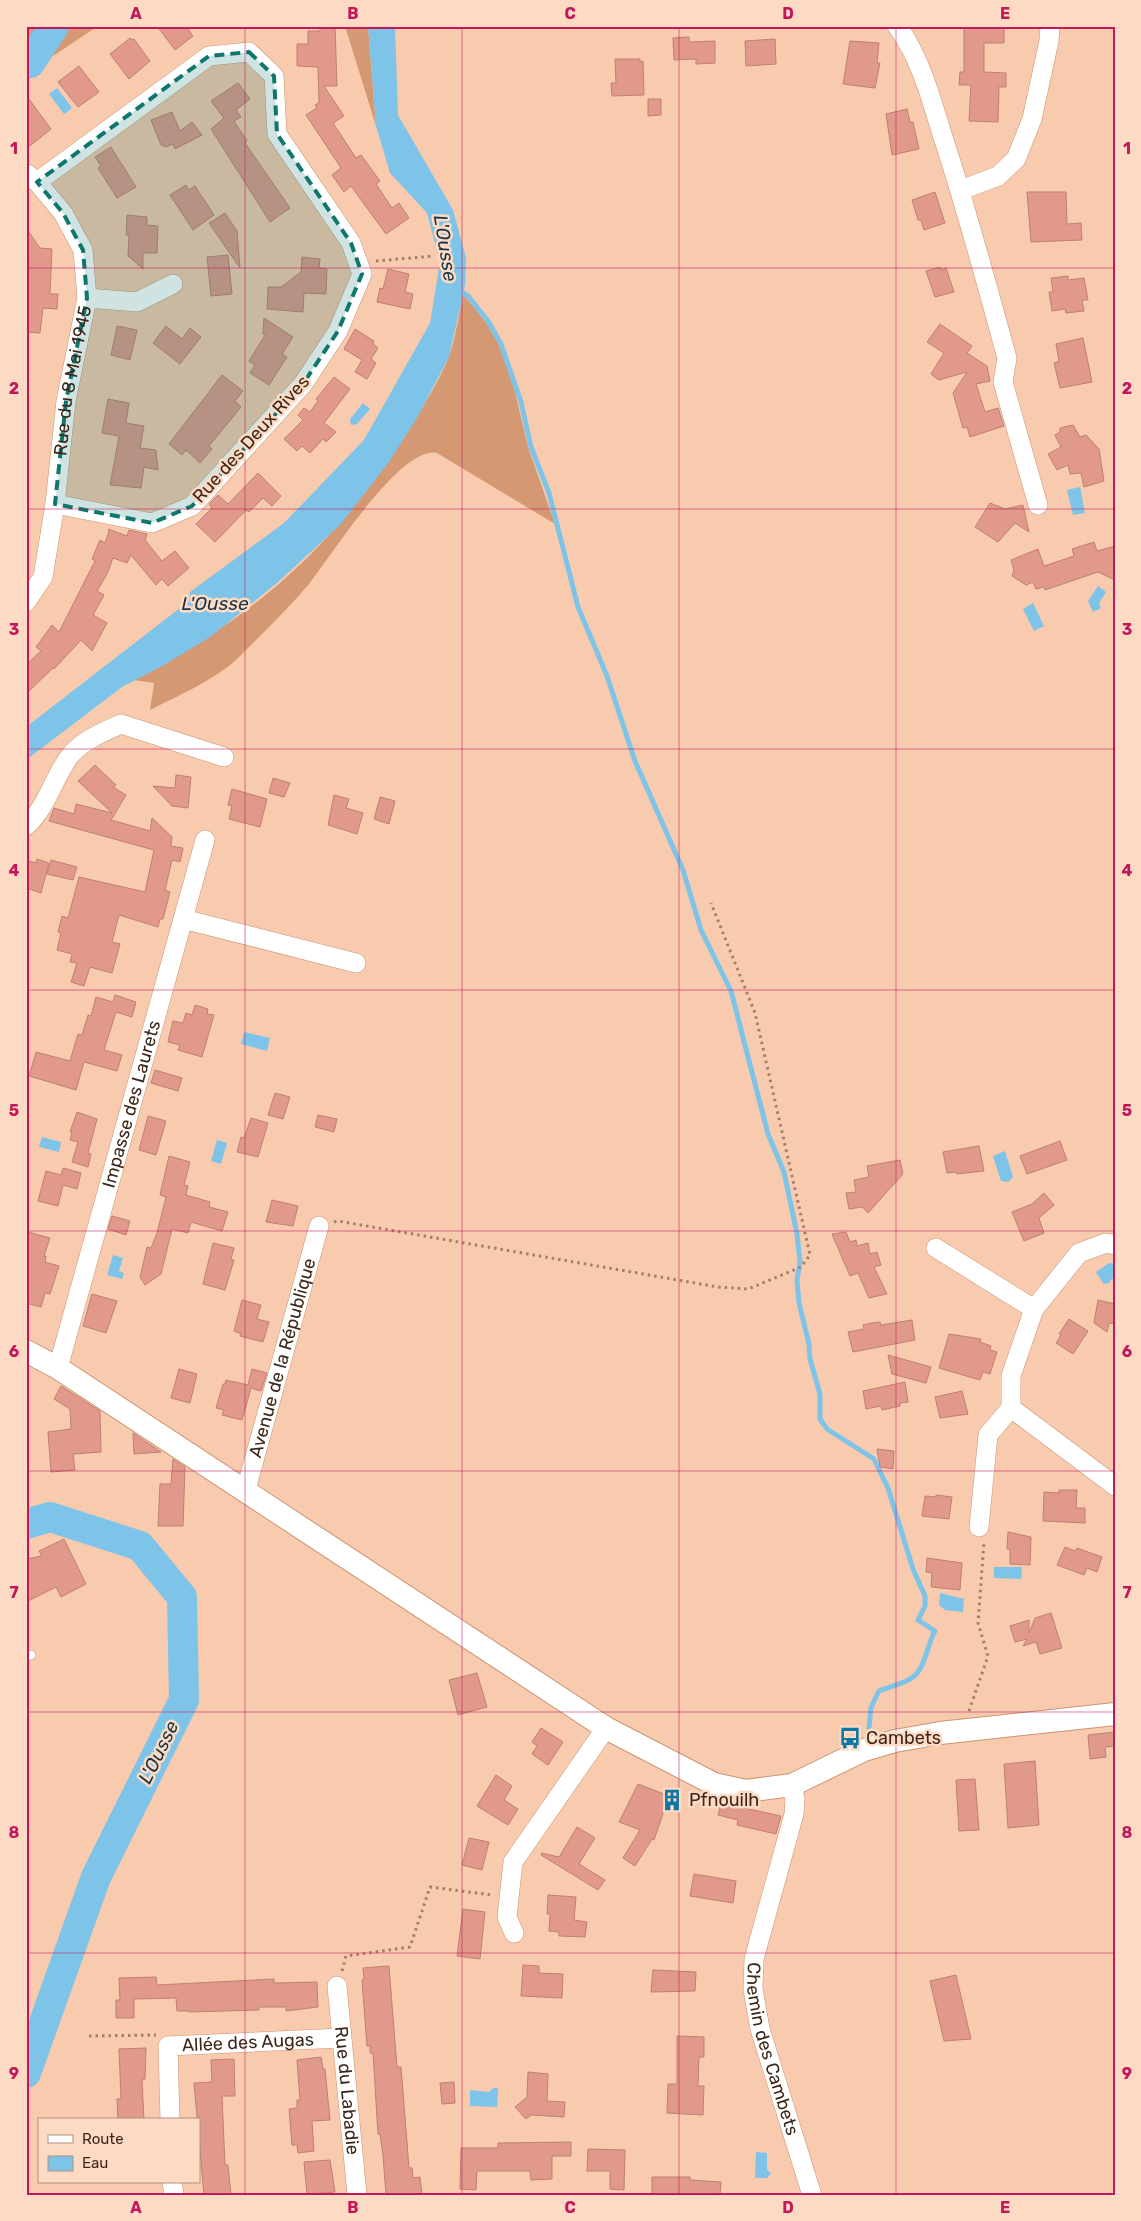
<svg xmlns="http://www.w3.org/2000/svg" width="1141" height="2221" viewBox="0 0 1141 2221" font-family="Rubik,sans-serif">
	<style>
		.forest { fill: #d49872 }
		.water { fill: #7ec4e9 }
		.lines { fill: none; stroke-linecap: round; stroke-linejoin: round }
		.stream { stroke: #7ec4e9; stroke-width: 5 }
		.river { stroke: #7ec4e9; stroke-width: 30 }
		.building { fill: #e0998a; stroke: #bf8072 }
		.service-casing { stroke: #cb9472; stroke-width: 10 }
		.minor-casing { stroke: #cb9472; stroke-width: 20 }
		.tertiary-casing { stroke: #cb9472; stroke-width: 24 }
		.path { stroke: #a37f6a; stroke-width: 3; stroke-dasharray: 2.5 4; stroke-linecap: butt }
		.service { stroke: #fff; stroke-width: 9 }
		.minor { stroke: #fff; stroke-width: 19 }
		.tertiary { stroke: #fff; stroke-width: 22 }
		.marked { fill: #0f766e; fill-opacity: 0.2; stroke: #0f766e; stroke-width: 4; stroke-dasharray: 10 6; stroke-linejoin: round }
		.grid { fill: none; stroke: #c2185b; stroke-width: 1; stroke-opacity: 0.55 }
		.labels { text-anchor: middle; stroke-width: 5; stroke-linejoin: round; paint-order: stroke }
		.street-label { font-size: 18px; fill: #3d2719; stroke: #fddac4 }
		.poi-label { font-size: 18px; fill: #3d2719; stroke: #fddac4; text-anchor: start }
		.water-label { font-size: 19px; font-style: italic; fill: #153546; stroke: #fddac4 }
		.neatline { fill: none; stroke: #c2185b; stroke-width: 2 }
		.grid-label { font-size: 16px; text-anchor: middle; font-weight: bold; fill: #c2185b }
	</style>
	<rect width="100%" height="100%" fill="#f8caae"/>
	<path class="forest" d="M 26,26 L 98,26 L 26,74 Z
		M 345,26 L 368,26 L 376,126 Z
		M 463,294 L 488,325 L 498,343 L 512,379 L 528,447 L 555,524 L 437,453 C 401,445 331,556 309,584 C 287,610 262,634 238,658 C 218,678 176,697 150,710 L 154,683 L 134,680 C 162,663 191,647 219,629 C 298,578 361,506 410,427 C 425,403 440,380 450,354 C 456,335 459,314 463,294 Z"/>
	<path class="water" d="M 368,26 L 395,26 L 398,115 L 453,210 L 466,258 L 465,285 L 449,357 L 417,418 L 389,462 L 340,525 L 277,583 L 210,637 L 164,665 L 122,687 L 26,760 L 26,727 L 189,601 L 190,592 L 284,523 L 364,440 L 430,323 L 440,262 L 427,213 L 390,173 L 376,126 Z
		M 57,88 L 72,108 L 64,114 L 49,94 Z
		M 363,403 L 370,409 L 357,424 L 351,425 L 350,419 Z
		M 1080,487 L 1085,513 L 1073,515 L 1067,490 Z
		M 1098,586 L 1106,592 L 1099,603 L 1101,608 L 1093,612 L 1088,601 Z
		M 1033,603 L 1044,626 L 1034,631 L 1023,609 Z
		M 244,1032 L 270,1038 L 267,1051 L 241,1044 Z
		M 42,1137 L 61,1142 L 59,1152 L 39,1147 Z
		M 217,1140 L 227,1143 L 221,1164 L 211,1161 Z
		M 1005,1151 L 1013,1177 L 1008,1182 L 1001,1181 L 993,1156 Z
		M 113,1255 L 123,1258 L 119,1271 L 124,1273 L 122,1279 L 107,1275 Z
		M 1109,1263 L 1115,1264 L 1115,1278 L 1110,1280 L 1111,1282 L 1106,1284 L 1103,1283 L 1096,1272 Z
		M 994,1567 L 1022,1567 L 1021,1579 L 994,1578 Z
		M 940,1593 L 964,1599 L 963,1612 L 945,1610 L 939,1605 Z
		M 493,2088 L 498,2088 L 497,2107 L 470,2106 L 470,2090 L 489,2092 Z
		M 756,2152 L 767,2153 L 767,2169 L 771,2174 L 767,2178 L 755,2178 Z"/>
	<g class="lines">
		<path class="stream" d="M 459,290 L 468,296 L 488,321 L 501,344 L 521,402 L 531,447 L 549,493 L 578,607 L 607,676 L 635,761 L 683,870 L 701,930 L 731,991 L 768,1134 L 784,1172 L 797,1234 L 800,1262 L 797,1280 L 799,1303 L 809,1344 L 810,1359 L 820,1394 L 820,1419 L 827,1429 L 874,1459 L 888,1488 L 913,1569 L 925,1596 L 925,1606 L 918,1620 L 935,1631 C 928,1643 926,1662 918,1672 C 910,1683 891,1686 879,1691 L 871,1707 L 869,1728"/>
		<path class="river" d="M 26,64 L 30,63 L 54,26
			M 26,1524 L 50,1517 L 140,1546 L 182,1597 L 184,1700 L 96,1877 L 26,2073"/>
	</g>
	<path class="building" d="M 157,26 L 186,26 L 193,36 L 175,50 Z
		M 320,26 L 335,26 L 337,86 L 324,86 L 344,116 L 333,123 L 356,158 L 361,155 L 380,181 L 376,184 L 392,208 L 399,203 L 409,218 L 386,234 L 351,186 L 344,192 L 332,175 L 341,168 L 306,115 L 317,108 L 315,105 L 319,103 L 318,67 L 297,66 L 297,44 L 308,44 L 308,31 L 320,31 Z
		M 964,26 L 1004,26 L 1004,43 L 984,43 L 984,72 L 1006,73 L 1006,87 L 999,87 L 998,122 L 969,121 L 971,85 L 959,85 L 960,72 L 964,72 Z
		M 689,37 L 689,42 L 715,41 L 715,63 L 696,64 L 696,59 L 674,60 L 673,38 Z
		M 130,38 L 132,40 L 134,39 L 150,61 L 129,79 L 110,54 Z
		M 775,39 L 776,64 L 746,66 L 745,41 Z
		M 850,41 L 879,43 L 877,63 L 880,63 L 875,88 L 843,84 Z
		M 615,59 L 640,59 L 640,62 L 643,61 L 644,95 L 612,96 L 611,83 L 616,83 Z
		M 79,66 L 99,92 L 78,107 L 58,82 Z
		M 238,83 L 250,99 L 236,110 L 241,117 L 234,121 L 247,141 L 245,143 L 290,208 L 270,222 L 211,129 L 224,118 L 211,101 Z
		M 26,95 L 51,129 L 26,149 Z
		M 648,99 L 661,99 L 661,115 L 648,116 Z
		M 907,109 L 910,122 L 913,122 L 919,149 L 892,155 L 886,114 Z
		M 172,112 L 180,131 L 192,122 L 202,135 L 175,149 L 173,144 L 166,147 L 161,145 L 151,120 Z
		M 111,147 L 136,187 L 117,198 L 98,168 L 101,166 L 95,157 Z
		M 186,185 L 189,190 L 195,186 L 214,215 L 193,230 L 170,195 Z
		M 935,192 L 945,223 L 924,230 L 921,220 L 918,220 L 912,200 Z
		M 1027,192 L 1066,192 L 1067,224 L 1081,223 L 1082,240 L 1031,242 Z
		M 225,213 L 237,231 L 240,268 L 209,223 Z
		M 127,215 L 147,217 L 147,225 L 158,226 L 157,253 L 143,253 L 143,269 L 128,256 L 129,235 L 126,235 Z
		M 26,228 L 40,248 L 52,249 L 50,294 L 58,294 L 57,309 L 43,308 L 40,333 L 26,332 L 29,261 L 26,261 Z
		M 228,255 L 232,294 L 211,296 L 207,257 Z
		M 302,257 L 320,259 L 319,268 L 327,269 L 326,294 L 304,293 L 303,312 L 267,309 L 268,287 L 281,287 L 301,272 Z
		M 940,267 L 941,270 L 946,268 L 954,292 L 935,297 L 926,271 Z
		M 388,269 L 409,274 L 405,292 L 413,294 L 410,309 L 377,302 L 380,288 L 383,289 Z
		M 1068,276 L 1068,280 L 1084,278 L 1088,300 L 1082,300 L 1084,311 L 1066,313 L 1065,309 L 1052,311 L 1049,292 L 1053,292 L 1051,278 Z
		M 264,318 L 293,337 L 282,354 L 287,357 L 269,385 L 250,373 L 255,365 L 249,361 L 265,335 L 263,334 Z
		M 940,324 L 972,346 L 967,353 L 987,366 L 990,381 L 976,384 L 985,412 L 998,408 L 1004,426 L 970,437 L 967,427 L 963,428 L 953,393 L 967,372 L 939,380 L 931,374 L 944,353 L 927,342 Z
		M 117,326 L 137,330 L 130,360 L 111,355 Z
		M 166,326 L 182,339 L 190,328 L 201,337 L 180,364 L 153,343 Z
		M 355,329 L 374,341 L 373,344 L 378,348 L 371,359 L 376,363 L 367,379 L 355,372 L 362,360 L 344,349 Z
		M 1083,338 L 1092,382 L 1060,388 L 1054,363 L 1059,361 L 1056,344 Z
		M 222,375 L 243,391 L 235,401 L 241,407 L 209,446 L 212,449 L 200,463 L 186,450 L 182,455 L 169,444 Z
		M 334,377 L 350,389 L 324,423 L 336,432 L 326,442 L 323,439 L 310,453 L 302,446 L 297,451 L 284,439 L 303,420 L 298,415 L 304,408 L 310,412 L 318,401 L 316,399 Z
		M 108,399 L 129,403 L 126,423 L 144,426 L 140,448 L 156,450 L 158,470 L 144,467 L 141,488 L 110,485 L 119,436 L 102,433 Z
		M 1073,425 L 1080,437 L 1086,435 L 1099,449 L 1104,481 L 1084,487 L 1081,473 L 1070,474 L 1068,465 L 1057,470 L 1048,454 L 1061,447 L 1055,435 L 1060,432 L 1060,428 Z
		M 258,473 L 281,496 L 272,506 L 263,498 L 249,512 L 246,510 L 215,542 L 196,524 L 212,508 L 209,504 L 218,495 L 228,504 Z
		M 990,503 L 1005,509 L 1023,505 L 1029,532 L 1015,523 L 998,542 L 975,527 Z
		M 108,529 L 127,536 L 129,530 L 147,534 L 145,540 L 162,561 L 175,551 L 189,568 L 168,586 L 162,579 L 156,585 L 131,555 L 127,563 L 113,558 L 107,574 L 97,591 L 104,595 L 93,615 L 107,623 L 92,651 L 81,640 L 54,669 L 53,668 L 26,694 L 26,665 L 41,651 L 36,647 L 52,625 L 59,632 L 95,561 L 92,559 L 100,540 L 105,543 L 109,531 Z
		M 1094,542 L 1097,551 L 1115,546 L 1115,580 L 1098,572 L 1045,590 L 1044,587 L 1036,589 L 1033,582 L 1026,585 L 1012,576 L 1014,570 L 1011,560 L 1038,549 L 1044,566 L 1074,556 L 1072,549 Z
		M 95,765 L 116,785 L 113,787 L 126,795 L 111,820 L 150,831 L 152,818 L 172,837 L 171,846 L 183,848 L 180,862 L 172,860 L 165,890 L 170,892 L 163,919 L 160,919 L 158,927 L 119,915 L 112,942 L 120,944 L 112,973 L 90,967 L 84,986 L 71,982 L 77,963 L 70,962 L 72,954 L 57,950 L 61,933 L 58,932 L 62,916 L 68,918 L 79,877 L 145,892 L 154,850 L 49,821 L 54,808 L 74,814 L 76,804 L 112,813 L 78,781 Z
		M 176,775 L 191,777 L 188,808 L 172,806 L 153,786 L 175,788 Z
		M 273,778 L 290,783 L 284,797 L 269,793 Z
		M 232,789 L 267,799 L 260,827 L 229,819 L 232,806 L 228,805 Z
		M 334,795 L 349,799 L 346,808 L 363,813 L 357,834 L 328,825 Z
		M 380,797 L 395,801 L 389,824 L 374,819 Z
		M 37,859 L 49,863 L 41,893 L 26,888 L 26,860 L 36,863 Z
		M 51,860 L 77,867 L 73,880 L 47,874 Z
		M 115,995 L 136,1002 L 132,1017 L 116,1012 L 104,1050 L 122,1055 L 117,1071 L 84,1062 L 76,1090 L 29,1076 L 36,1052 L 70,1061 L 78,1034 L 82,1035 L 88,1015 L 91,1016 L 96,997 L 113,1002 Z
		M 195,1005 L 208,1009 L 207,1014 L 214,1015 L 202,1057 L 178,1050 L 180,1045 L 168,1042 L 173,1021 L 183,1023 L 186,1013 L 192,1015 Z
		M 155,1070 L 182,1078 L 178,1091 L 151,1083 Z
		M 275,1093 L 290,1097 L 283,1119 L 268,1115 Z
		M 77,1112 L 97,1119 L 88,1153 L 91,1154 L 88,1167 L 72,1162 L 78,1142 L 70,1140 L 72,1132 L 70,1132 Z
		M 318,1115 L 337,1119 L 334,1132 L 315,1127 Z
		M 148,1116 L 166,1121 L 156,1155 L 139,1150 Z
		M 251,1118 L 268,1123 L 258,1157 L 237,1152 L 241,1137 L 244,1138 Z
		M 1060,1141 L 1067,1160 L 1027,1174 L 1020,1156 Z
		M 979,1146 L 984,1171 L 957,1174 L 957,1172 L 947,1173 L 943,1152 Z
		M 169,1156 L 190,1162 L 184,1185 L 188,1186 L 186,1195 L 210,1202 L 209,1207 L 228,1212 L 222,1231 L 191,1222 L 188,1233 L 172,1229 L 161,1274 L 145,1285 L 140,1277 L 147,1247 L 151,1248 L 157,1233 L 166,1197 L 160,1195 Z
		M 900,1160 L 903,1174 L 868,1213 L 862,1207 L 849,1209 L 846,1193 L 856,1192 L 854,1180 L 869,1177 L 867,1166 Z
		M 63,1168 L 81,1173 L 77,1189 L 63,1185 L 58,1206 L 38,1201 L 46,1171 L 61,1175 Z
		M 1044,1193 L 1054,1205 L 1039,1218 L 1044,1233 L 1024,1241 L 1012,1212 L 1032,1204 Z
		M 272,1200 L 298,1206 L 293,1226 L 266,1222 Z
		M 112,1216 L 130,1221 L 126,1235 L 108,1229 Z
		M 28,1232 L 50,1238 L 44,1256 L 46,1256 L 45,1262 L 59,1266 L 50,1294 L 45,1293 L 41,1307 L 26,1303 L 26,1240 Z
		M 846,1232 L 850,1242 L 856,1240 L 857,1246 L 868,1243 L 870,1254 L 877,1252 L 881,1265 L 874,1267 L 887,1294 L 869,1298 L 858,1273 L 850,1276 L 832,1234 Z
		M 213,1243 L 234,1248 L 231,1259 L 234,1260 L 225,1290 L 203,1284 Z
		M 92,1294 L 117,1301 L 106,1333 L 83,1326 Z
		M 242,1300 L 261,1305 L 257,1319 L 269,1322 L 263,1342 L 240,1336 L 241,1334 L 234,1331 Z
		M 1098,1300 L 1115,1304 L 1115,1324 L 1109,1323 L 1107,1332 L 1094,1323 Z
		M 1069,1319 L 1088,1331 L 1073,1354 L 1056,1343 L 1061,1335 L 1059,1334 Z
		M 912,1320 L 915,1340 L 853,1352 L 848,1332 L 864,1329 L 863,1325 L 871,1323 L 880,1322 L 881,1325 Z
		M 949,1334 L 981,1339 L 980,1342 L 991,1346 L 990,1350 L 997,1352 L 990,1374 L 983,1372 L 980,1380 L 939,1368 Z
		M 888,1355 L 931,1367 L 926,1383 L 892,1374 Z
		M 179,1369 L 197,1374 L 190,1403 L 171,1398 Z
		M 252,1369 L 267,1373 L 261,1391 L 251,1388 L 242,1420 L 222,1415 L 224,1410 L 216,1408 L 223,1384 L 225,1384 L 226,1380 L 248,1385 Z
		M 905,1382 L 908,1402 L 900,1403 L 900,1406 L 882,1410 L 881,1406 L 866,1409 L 863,1391 Z
		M 61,1386 L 100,1411 L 101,1452 L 73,1454 L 75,1470 L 51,1472 L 48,1432 L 71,1429 L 70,1409 L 54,1399 Z
		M 962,1391 L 968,1414 L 940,1418 L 935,1397 Z
		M 133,1433 L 161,1452 L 134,1454 Z
		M 877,1449 L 894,1451 L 893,1469 L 880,1467 Z
		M 173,1459 L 185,1467 L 183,1526 L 158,1526 L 160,1484 L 171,1484 Z
		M 1059,1490 L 1077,1490 L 1076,1508 L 1085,1508 L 1085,1523 L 1043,1521 L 1044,1492 L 1059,1493 Z
		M 936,1495 L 952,1497 L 949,1519 L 922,1516 L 925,1496 L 936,1497 Z
		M 1008,1532 L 1031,1537 L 1030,1565 L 1010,1564 L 1010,1549 L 1007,1549 Z
		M 64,1539 L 86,1584 L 61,1597 L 56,1587 L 26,1602 L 26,1559 L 42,1556 L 39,1551 Z
		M 1065,1547 L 1075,1551 L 1077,1548 L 1102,1557 L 1097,1572 L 1087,1568 L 1084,1575 L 1057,1565 Z
		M 927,1558 L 962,1563 L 960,1590 L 931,1587 L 932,1573 L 926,1572 Z
		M 1051,1613 L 1062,1648 L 1040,1654 L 1036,1642 L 1023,1646 L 1027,1639 L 1015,1642 L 1010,1626 L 1029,1620 L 1029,1633 L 1035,1618 Z
		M 477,1673 L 487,1707 L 458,1715 L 449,1680 Z
		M 541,1728 L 563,1742 L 548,1765 L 532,1754 L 537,1746 L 532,1742 Z
		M 1115,1732 L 1115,1746 L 1105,1747 L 1106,1757 L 1090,1759 L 1088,1735 Z
		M 1035,1761 L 1039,1825 L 1008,1828 L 1004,1764 Z
		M 496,1775 L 512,1786 L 504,1800 L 518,1809 L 508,1825 L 477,1806 Z
		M 975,1779 L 979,1830 L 959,1831 L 956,1780 Z
		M 638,1784 L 669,1796 L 654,1840 L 652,1839 L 635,1866 L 623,1858 L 640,1830 L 619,1822 Z
		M 721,1803 L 781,1816 L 776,1834 L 737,1825 L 738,1820 L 718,1815 Z
		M 577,1827 L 595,1838 L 579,1864 L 605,1880 L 598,1890 L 541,1855 L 542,1853 L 559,1857 Z
		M 469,1838 L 489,1842 L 482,1870 L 462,1865 Z
		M 694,1874 L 736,1881 L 733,1903 L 690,1896 Z
		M 548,1895 L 576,1897 L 574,1920 L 587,1922 L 585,1937 L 559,1936 L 559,1932 L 549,1931 L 550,1914 L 547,1914 Z
		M 463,1909 L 485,1912 L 480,1959 L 457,1956 Z
		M 523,1965 L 539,1966 L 539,1973 L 563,1974 L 562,1998 L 521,1996 Z
		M 389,1966 L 397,2067 L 401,2067 L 409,2168 L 412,2168 L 413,2178 L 420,2177 L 422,2194 L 386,2195 L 383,2155 L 380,2134 L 378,2134 L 373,2053 L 370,2053 L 370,2046 L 367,2046 L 362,1980 L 364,1979 L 363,1968 Z
		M 653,1970 L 696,1972 L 695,1991 L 651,1992 Z
		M 956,1975 L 971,2039 L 944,2041 L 930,1981 Z
		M 156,1977 L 157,1985 L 274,1979 L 274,1983 L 317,1982 L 318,2007 L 286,2011 L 286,2007 L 259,2007 L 259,2010 L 189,2012 L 189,2011 L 177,2011 L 176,1998 L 134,1999 L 134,2018 L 116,2018 L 116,2000 L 120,2000 L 119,1978 Z
		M 677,2036 L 704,2037 L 704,2057 L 699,2057 L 698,2086 L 704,2086 L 703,2115 L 667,2113 L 668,2084 L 677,2084 Z
		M 146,2048 L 145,2079 L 142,2080 L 144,2120 L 118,2120 L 117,2099 L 121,2099 L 119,2049 Z
		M 321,2057 L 323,2069 L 325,2069 L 330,2120 L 312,2121 L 314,2151 L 298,2153 L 297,2145 L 292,2145 L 289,2109 L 297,2108 L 297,2100 L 300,2100 L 297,2060 Z
		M 234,2059 L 235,2096 L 222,2096 L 225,2165 L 228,2165 L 231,2195 L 204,2195 L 194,2083 L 212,2082 L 211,2060 Z
		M 528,2072 L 548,2074 L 547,2101 L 565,2102 L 564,2117 L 531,2115 L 526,2119 L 515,2107 L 527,2097 Z
		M 454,2082 L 455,2103 L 442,2104 L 440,2083 Z
		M 571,2142 L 571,2156 L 552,2156 L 552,2179 L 531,2180 L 530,2171 L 477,2171 L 476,2190 L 460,2189 L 461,2148 L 498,2148 L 498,2143 Z
		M 588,2149 L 625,2150 L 624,2190 L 610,2189 L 610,2171 L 587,2171 Z
		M 330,2160 L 335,2192 L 307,2194 L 304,2162 Z
		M 652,2177 L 690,2177 L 690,2180 L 721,2182 L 720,2195 L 652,2195 Z"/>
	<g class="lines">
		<g class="service-casing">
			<path id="service" d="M 26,1656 L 31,1655"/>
		</g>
		<g class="minor-casing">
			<g id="minor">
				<path d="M 897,26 C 920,57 930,95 941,131 C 966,206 986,282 1007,358 L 1003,382 L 1038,505"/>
				<path d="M 37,182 L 209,56 L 249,52 L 274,76 L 277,134 L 351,243 L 362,274 L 338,331 L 303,384 L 192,506 L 152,523 L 55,504"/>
				<path d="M 961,190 L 998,176 L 1016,159 L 1032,119 L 1049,41 L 1050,26"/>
				<path d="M 87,298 L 137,302 L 173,284"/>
				<path id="s1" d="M 26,602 L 43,577 L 55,504 L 66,401 L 87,298 L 83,250 L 63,213 L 37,182 L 27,174"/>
				<path d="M 26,826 C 47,807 53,779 69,757 C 81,741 103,732 121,724 L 224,757"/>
				<path d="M 183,919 L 356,963"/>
				<path d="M 1115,1245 L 1106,1243 L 1079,1253 L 1034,1309 L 1011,1376 L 1011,1408 L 1115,1486"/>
				<path d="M 936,1248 L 1034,1309"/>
				<path id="s2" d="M 58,1368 L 205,840"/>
				<path id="s3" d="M 246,1489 L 319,1226"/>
				<path d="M 979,1527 L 988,1435 L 1011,1408"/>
				<path id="s4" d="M 792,1785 L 795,1799 L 794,1814 L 754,1959 L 753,1989 L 760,2029 L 812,2195"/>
				<path d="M 514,1933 L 507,1917 L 513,1862 L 606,1728"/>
				<path id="s5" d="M 337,1986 L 357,2195"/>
				<path id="s6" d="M 170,2120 L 168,2046 L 341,2038"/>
				<path d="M 172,2182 L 174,2195"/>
			</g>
		</g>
		<g class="tertiary-casing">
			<path id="tertiary" d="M 26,1351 L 58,1368 L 606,1728 L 714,1784 L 746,1791 L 792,1785 L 864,1750 L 895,1741 L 940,1733 L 1115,1714"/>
		</g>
		<path class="path" d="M 376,261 L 434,256
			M 334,1222 L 338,1221 L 718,1287 L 748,1289 L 801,1267 L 810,1255 L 755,1013 L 711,903
			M 969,1711 L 988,1656 L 978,1623 L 984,1542
			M 342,1971 L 346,1956 L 410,1947 L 430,1887 L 492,1895
			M 89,2036 L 156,2035"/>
		<use href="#service" class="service"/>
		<use href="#minor" class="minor"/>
		<use href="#tertiary" class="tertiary"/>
	</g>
	<path class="marked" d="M 249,52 L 274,76 L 277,134 L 351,243 L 362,274 L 338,331 L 303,384 L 192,506 L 152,523 L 55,504 L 66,401 L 87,298 L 83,250 L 63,213 L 37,182 L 209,56 Z"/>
	<path class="grid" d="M 245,26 L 245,2195M 462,26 L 462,2195M 679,26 L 679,2195M 896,26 L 896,2195M 26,268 L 1115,268M 26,509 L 1115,509M 26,749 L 1115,749M 26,990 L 1115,990M 26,1231 L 1115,1231M 26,1471 L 1115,1471M 26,1712 L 1115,1712M 26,1953 L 1115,1953"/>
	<defs>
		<g id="bus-bare" transform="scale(1.725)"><path d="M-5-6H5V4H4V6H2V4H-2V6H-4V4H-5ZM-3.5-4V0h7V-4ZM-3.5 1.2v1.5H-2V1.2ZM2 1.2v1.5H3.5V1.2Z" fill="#0b77a2" stroke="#fddac4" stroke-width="2.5" paint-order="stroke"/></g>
		<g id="building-bare" transform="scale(1.725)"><path d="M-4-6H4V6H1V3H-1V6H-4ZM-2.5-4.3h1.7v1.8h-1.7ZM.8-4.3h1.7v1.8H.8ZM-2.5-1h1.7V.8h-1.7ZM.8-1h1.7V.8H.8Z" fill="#0b77a2" stroke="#fddac4" stroke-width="2.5" paint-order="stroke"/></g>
	</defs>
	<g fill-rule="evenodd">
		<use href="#bus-bare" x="850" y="1738"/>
		<use href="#building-bare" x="672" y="1800"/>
	</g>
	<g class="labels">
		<g class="street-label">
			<text dy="6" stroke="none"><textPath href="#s1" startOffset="229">Rue du 8 Mai 1945</textPath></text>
			<text transform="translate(251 439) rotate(-48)" y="6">Rue des Deux Rives</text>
			<text dy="6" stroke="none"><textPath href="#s2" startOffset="274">Impasse des Laurets</textPath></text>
			<text dy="6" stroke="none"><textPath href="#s3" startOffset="136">Avenue de la République</textPath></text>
			<text dy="6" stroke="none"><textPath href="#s6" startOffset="154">Allée des Augas</textPath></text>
			<text dy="6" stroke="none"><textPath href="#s4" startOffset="272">Chemin des Cambets</textPath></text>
			<text dy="6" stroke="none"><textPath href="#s5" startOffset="105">Rue du Labadie</textPath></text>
		</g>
		<g class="poi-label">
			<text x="866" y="1744">Cambets</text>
			<text x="689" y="1806">Pfnouilh</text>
		</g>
		<g class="water-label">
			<text transform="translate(446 248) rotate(81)" y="7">L'Ousse</text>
			<text x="215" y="610">L'Ousse</text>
			<text transform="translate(158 1752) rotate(-64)" y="7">L'Ousse</text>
		</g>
	</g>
	<rect width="1141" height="2221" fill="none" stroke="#fddac4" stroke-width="55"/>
	<rect x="38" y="2118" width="162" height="65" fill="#fddac4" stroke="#b09280"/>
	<rect x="48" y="2135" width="25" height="8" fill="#ffffff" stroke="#b09280"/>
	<text x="82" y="2144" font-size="15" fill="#3d2719">Route</text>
	<rect x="48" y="2156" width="25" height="15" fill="#7ec4e9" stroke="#b09280"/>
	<text x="82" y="2168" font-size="15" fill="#3d2719">Eau</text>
	<rect x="28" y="28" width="1086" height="2166" class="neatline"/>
	<g class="grid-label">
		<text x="136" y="19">A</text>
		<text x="353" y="19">B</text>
		<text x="570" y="19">C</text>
		<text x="788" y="19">D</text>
		<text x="1005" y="19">E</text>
		<text x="14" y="154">1</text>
		<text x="1127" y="154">1</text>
		<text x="14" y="394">2</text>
		<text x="1127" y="394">2</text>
		<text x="14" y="635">3</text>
		<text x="1127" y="635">3</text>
		<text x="14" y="876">4</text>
		<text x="1127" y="876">4</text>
		<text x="14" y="1116">5</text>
		<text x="1127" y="1116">5</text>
		<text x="14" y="1357">6</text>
		<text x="1127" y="1357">6</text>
		<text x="14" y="1598">7</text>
		<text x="1127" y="1598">7</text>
		<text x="14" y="1838">8</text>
		<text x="1127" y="1838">8</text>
		<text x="14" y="2079">9</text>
		<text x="1127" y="2079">9</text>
		<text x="136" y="2213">A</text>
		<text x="353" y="2213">B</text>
		<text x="570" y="2213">C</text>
		<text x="788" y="2213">D</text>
		<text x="1005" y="2213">E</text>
	</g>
</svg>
